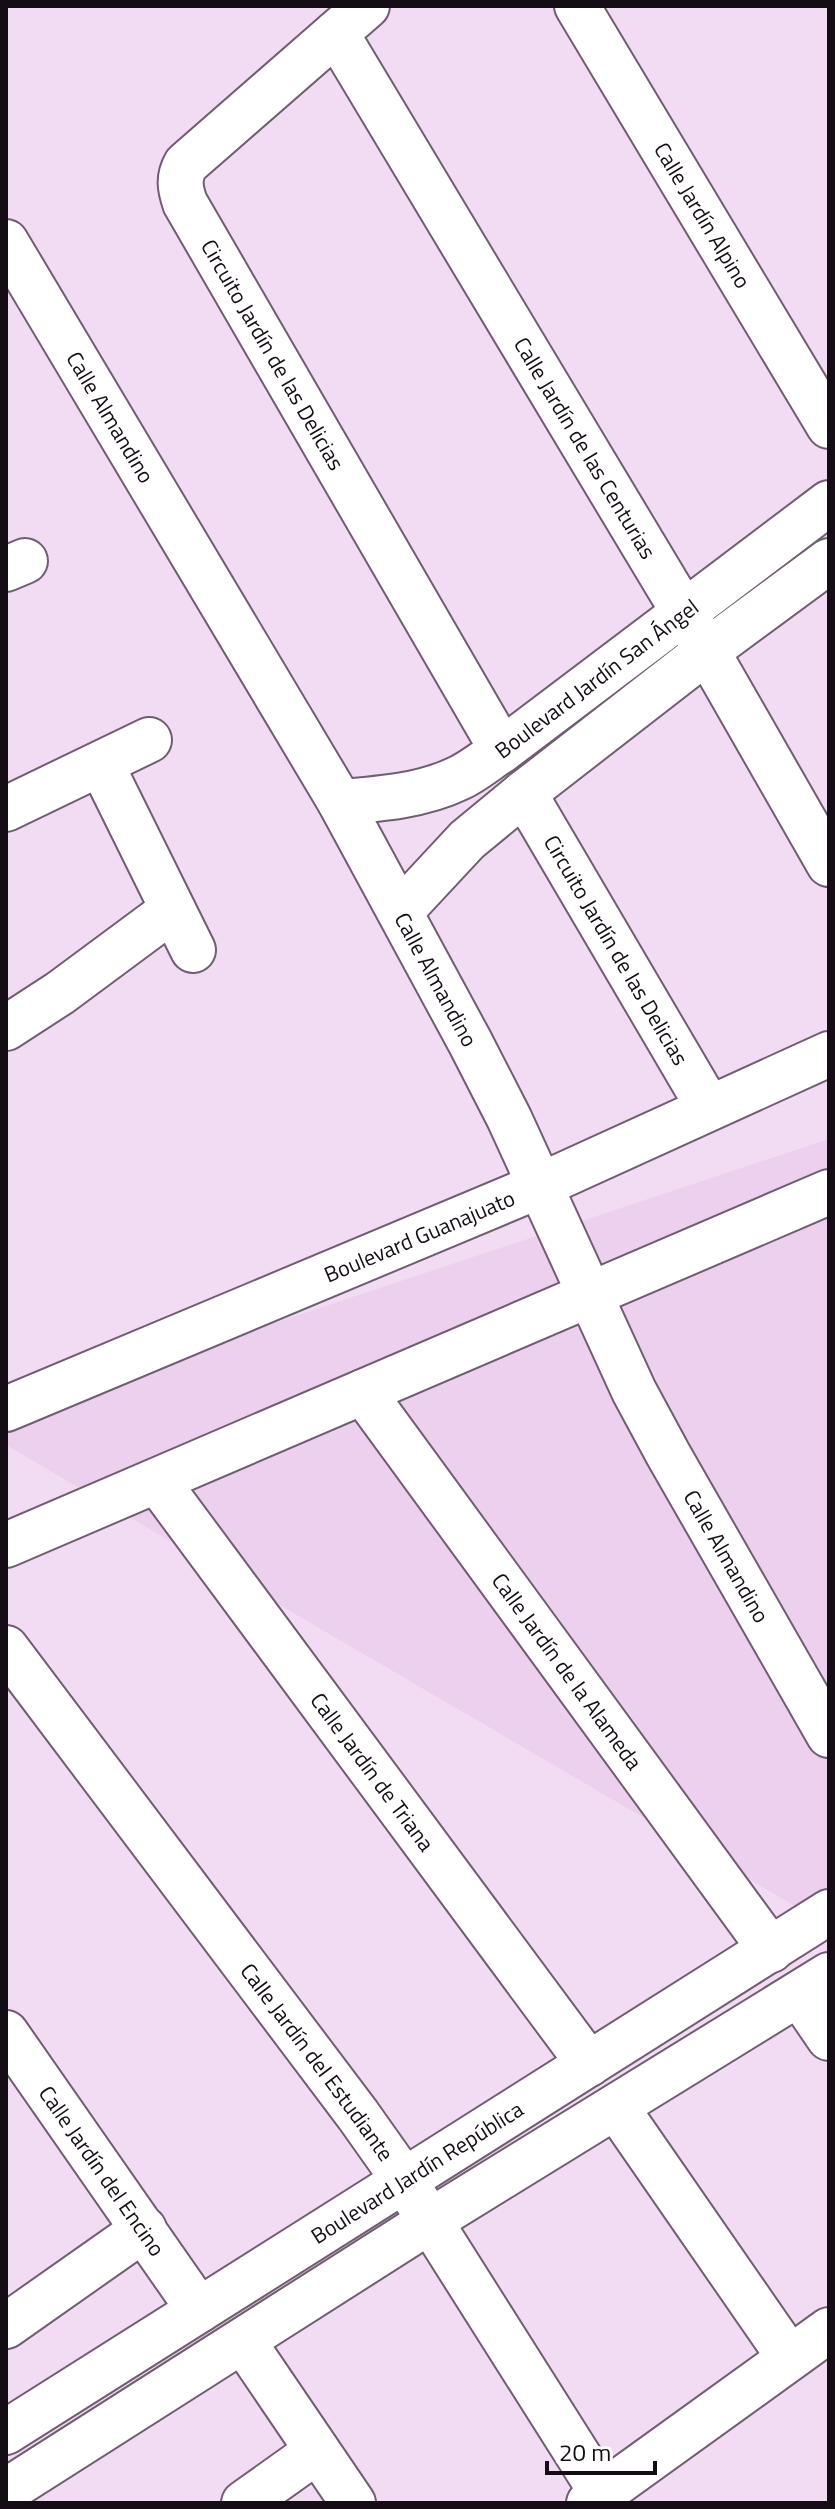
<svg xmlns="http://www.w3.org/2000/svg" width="835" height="2509" viewBox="0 0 835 2509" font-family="'Titillium Web',sans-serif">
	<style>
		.built { fill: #ecd0ed }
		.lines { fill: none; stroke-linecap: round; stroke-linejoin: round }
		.minor-casing { stroke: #715d72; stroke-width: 48 }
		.minor { stroke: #fff; stroke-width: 44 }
		.labels { text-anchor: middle; stroke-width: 6; stroke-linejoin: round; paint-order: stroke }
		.street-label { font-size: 22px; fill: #150d15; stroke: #fff }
	</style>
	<rect width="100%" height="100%" fill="#f2dcf3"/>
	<path class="built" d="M 829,1139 L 829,1926 L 6,1445 L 6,1412 Z"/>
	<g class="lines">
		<g class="minor-casing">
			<g id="minor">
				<path id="s1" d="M 367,6 L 186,164 C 178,178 180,188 185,203 L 502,750"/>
				<path id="s2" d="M 577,6 L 829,426"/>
				<path id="s3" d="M 336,33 L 707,651 L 829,864"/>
				<path id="s4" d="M 6,242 L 340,802 L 470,1042 L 509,1118 L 634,1391 L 668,1454 L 829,1735"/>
				<path d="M 6,569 L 25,561"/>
				<path d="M 101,764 L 193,950"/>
				<path id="s5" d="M 524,793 L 709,1108"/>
				<path id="s6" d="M 340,802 C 380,799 422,796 459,778 C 474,771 488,759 502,750 L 829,503"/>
				<path d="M 6,809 L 149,740"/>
				<path d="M 400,912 L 467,840 L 524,793 L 707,651 L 829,561"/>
				<path d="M 6,1028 L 60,993 L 172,910"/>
				<path id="s7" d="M 363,1392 L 771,1950"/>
				<path id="s8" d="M 6,1409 L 539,1186 L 829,1054"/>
				<path id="s9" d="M 157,1481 L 589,2064"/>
				<path d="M 6,1545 L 829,1192"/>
				<path id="s10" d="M 6,1648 L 358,2115 L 404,2180 L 602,2493"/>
				<path d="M 799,1994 L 829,2038"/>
				<path id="s11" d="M 6,2033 L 199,2310"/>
				<path d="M 616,2107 L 789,2357"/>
				<path d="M 6,2326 L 144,2229"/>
				<path d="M 243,2341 L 353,2503"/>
				<path id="s12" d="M 6,2432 L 829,1912"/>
				<path d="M 6,2491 L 430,2221 L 829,1975"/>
				<path d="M 244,2503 L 317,2451"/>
				<path d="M 589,2503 L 829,2330"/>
			</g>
		</g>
		<use href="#minor" class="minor"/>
	</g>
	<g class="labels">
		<g class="street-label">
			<text dy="8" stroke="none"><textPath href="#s2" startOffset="244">Calle Jardín Alpino</textPath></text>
			<text dy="8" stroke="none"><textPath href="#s1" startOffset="456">Circuito Jardín de las Delicias</textPath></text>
			<text dy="8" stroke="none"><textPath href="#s4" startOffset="204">Calle Almandino</textPath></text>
			<text dy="8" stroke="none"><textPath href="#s3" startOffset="484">Calle Jardín de las Centurias</textPath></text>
			<text dy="8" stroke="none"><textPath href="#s6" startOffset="292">Boulevard Jardín San Ángel</textPath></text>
			<text dy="8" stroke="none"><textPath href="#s5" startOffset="182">Circuito Jardín de las Delicias</textPath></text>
			<text dy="8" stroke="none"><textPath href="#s4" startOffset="854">Calle Almandino</textPath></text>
			<text dy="8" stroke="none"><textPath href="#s8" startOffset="448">Boulevard Guanajuato</textPath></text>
			<text dy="8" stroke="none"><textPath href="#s4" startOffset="1500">Calle Almandino</textPath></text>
			<text dy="8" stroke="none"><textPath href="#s7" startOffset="346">Calle Jardín de la Alameda</textPath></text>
			<text dy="8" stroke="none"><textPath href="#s9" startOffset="362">Calle Jardín de Triana</textPath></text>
			<text dy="8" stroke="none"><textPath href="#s10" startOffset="518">Calle Jardín del Estudiante</textPath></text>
			<text dy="8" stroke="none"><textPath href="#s11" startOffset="168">Calle Jardín del Encino</textPath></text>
			<text dy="8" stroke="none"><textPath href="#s12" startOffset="486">Boulevard Jardín República</textPath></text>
		</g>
	</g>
	<rect width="835" height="2509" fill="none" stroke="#150d15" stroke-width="16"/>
	<path d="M547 2461v12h108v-12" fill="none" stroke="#150d15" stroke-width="4"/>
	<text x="559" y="2461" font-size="24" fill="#150d15" stroke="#ffffff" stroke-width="6" paint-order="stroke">20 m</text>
</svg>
